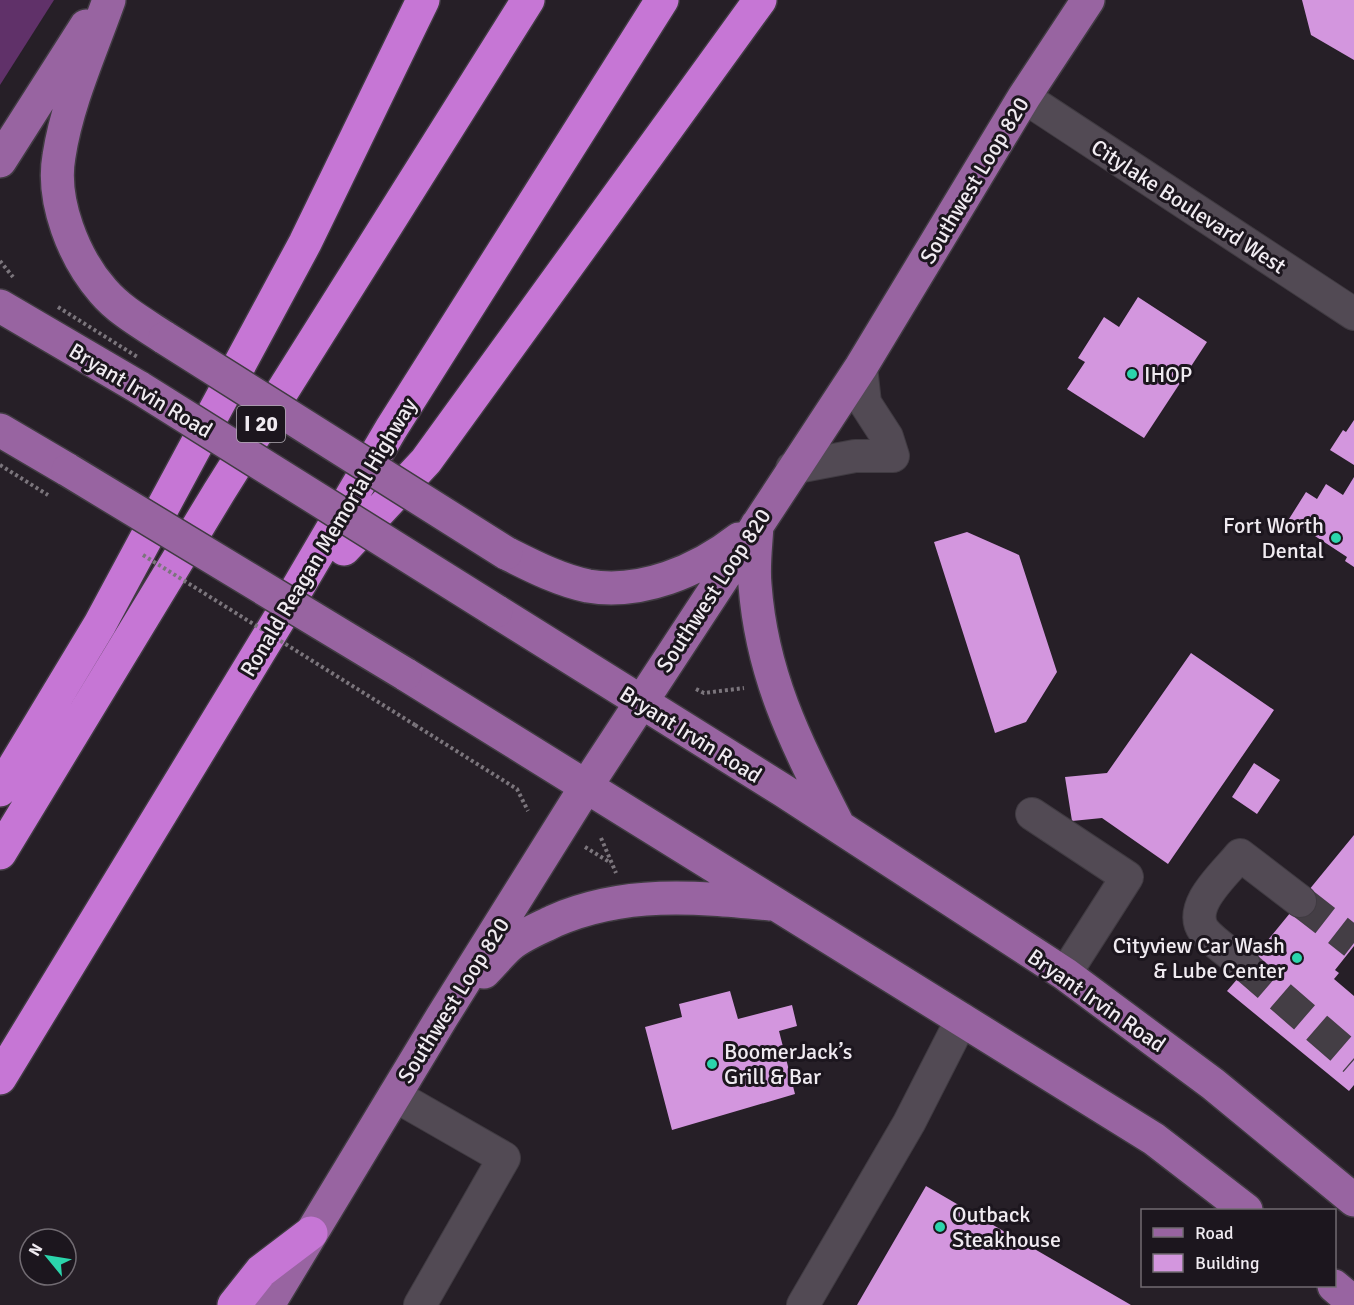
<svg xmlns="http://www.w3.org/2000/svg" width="1354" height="1305" viewBox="0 0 1354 1305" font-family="Signika,sans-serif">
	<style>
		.green { fill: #603169 }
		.building { fill: #d396de }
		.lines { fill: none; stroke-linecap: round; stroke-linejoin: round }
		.minor-tunnel { stroke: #443e45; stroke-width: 32; stroke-dasharray: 32 16; stroke-linecap: butt }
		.minor-casing { stroke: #403b42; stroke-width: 34 }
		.major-casing { stroke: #403b42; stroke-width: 36 }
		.highway-casing { stroke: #403b42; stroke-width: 36 }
		.path { stroke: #7b757c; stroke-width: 4; stroke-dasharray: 3 3; stroke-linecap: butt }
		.minor { stroke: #524a54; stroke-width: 32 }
		.major { stroke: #9864a1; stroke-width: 33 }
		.highway { stroke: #c676d5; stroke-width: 33 }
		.major-bridge-casing { stroke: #403b42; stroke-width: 36; stroke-linecap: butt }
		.path-bridge { stroke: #7b757c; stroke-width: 4; stroke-dasharray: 3 3; stroke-linecap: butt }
		.major-bridge { stroke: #9864a1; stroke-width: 33 }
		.poi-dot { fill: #2bd5ac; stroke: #1c161e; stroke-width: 2 }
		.labels { text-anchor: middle; stroke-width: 6; stroke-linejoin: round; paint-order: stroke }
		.shield { fill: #1c161e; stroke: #b0abb2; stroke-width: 1.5 }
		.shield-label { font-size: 21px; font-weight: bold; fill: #f0ebf1 }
		.street-label { font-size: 22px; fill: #f0ebf1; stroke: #1c161e }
		.poi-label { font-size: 22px; fill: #f0ebf1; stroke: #1c161e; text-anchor: start }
	</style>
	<rect width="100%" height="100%" fill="#261f27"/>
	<path class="green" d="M 0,0 L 54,0 L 0,85 Z"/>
	<path class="building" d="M 1302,0 L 1354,0 L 1354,60 L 1311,35 Z
		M 1138,297 L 1207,342 L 1144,438 L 1067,389 L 1085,362 L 1078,358 L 1104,317 L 1119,327 Z
		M 1354,420 L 1354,465 L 1330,450 L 1343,430 L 1346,432 Z
		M 1354,477 L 1354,567 L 1345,561 L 1347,557 L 1289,519 L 1306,492 L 1317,499 L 1326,484 L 1343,495 Z
		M 967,532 L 1019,555 L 1057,672 L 1026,722 L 995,733 L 934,542 Z
		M 1191,653 L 1274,710 L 1168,864 L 1102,818 L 1072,821 L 1065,777 L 1107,773 Z
		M 1254,763 L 1280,780 L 1257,814 L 1232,797 Z
		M 1354,835 L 1354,946 L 1335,970 L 1339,973 L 1334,979 L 1354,996 L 1354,1085 L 1349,1091 L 1227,991 L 1239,977 L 1236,975 L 1257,950 L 1258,952 Z
		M 730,991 L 738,1019 L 792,1005 L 797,1026 L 779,1031 L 795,1094 L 672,1130 L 645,1027 L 682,1017 L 679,1004 Z
		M 926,1186 L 1131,1305 L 857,1305 Z"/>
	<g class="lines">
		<path class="minor-tunnel" d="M 1300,901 L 1354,943
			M 1244,965 L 1354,1060"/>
		<g class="minor-casing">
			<path id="minor" d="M 1024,97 L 1354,314
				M 792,468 L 855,456 L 893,456 L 887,437 L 865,403 L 861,367
				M 1032,814 L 1127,877 L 1065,974
				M 1244,965 C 1232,954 1214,943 1204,931 C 1186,906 1226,873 1240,855 L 1300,901
				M 394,1095 L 504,1158 L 420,1305
				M 803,1305 L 909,1123 L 962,1019"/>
		</g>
		<g class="major-casing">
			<path id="major" d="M 109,0 C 91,51 67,103 59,156 C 51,201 74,258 103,291 C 120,311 144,324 165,338
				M 0,161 L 86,26
				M 0,306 L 140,388
				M 0,430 L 68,470
				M 757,525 C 756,545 753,565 755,585 C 762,678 797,744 838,825
				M 506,553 C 532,566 559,580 588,586 C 641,595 698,571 739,539
				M 496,611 L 784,791 L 1065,974 L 1213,1084 L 1354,1200
				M 405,674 L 1154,1139 L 1246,1210
				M 484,972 C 493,963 501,953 510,945 C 522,935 540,928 554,921 C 625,890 696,897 771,904
				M 1334,1286 L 1354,1303
				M 268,1305 L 442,1017 L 587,785 L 861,367 L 1024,97 L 1088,0"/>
		</g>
		<g class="highway-casing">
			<path id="highway" d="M 344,549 L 426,461 L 760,0
				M 0,790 L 100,624 L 305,243 L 423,0
				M 0,853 L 219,492 L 528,0
				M 0,1078 L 281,616 L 391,429 L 662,0
				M 234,1305 L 261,1271 L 311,1233"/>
		</g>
		<path class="path" d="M 0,261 L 13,277
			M 696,689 L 704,693 L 744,688
			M 415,725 L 517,789 L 528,811
			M 601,838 L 616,873
			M 585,847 L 611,863"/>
		<use href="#minor" class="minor"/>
		<use href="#major" class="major"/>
		<use href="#highway" class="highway"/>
		<g class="major-bridge-casing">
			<path id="major-bridge" d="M 165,338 L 506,553
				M 140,388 L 496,611
				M 68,470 L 405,674"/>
		</g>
		<path class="path-bridge" d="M 58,307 L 139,358
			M 0,465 L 48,495
			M 143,555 L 415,725"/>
		<use href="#major-bridge" class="major-bridge"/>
	</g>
	<g class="poi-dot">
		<circle cx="1132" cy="374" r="6"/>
		<circle cx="1336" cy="538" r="6"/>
		<circle cx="1297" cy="958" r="6"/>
		<circle cx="712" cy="1064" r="6"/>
		<circle cx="940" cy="1227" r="6"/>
	</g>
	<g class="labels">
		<rect class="shield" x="237" y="406" width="48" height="36" rx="4.5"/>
		<g class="shield-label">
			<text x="261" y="431">I 20</text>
		</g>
		<g class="street-label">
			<text transform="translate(974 180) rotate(-59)" y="8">Southwest Loop 820</text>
			<text transform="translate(1189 206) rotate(33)" y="8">Citylake Boulevard West</text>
			<text transform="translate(141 390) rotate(31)" y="8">Bryant Irvin Road</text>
			<text transform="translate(328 537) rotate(-59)" y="8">Ronald Reagan Memorial Highway</text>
			<text transform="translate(713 590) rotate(-57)" y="8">Southwest Loop 820</text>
			<text transform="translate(691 734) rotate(32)" y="8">Bryant Irvin Road</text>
			<text transform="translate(453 1000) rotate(-58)" y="8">Southwest Loop 820</text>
			<text transform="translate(1097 1000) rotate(35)" y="8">Bryant Irvin Road</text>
		</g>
		<g class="poi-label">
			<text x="1144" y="382">IHOP</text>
			<text x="1324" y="533" text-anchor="end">Fort Worth<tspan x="1324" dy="25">Dental</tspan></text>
			<text x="1285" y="953" text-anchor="end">Cityview Car Wash<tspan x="1285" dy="25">&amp; Lube Center</tspan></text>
			<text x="724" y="1059">BoomerJack’s<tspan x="724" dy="25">Grill &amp; Bar</tspan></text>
			<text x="952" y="1222">Outback<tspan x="952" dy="25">Steakhouse</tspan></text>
		</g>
	</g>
	<rect x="1141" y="1209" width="195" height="78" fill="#1c161e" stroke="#716b72" stroke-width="1.5"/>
	<rect x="1153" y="1228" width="30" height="9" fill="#9864a1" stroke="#716b72" stroke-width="1.5"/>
	<text x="1195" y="1239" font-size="18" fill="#f0ebf1">Road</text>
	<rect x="1153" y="1254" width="30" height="18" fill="#d396de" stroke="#716b72" stroke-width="1.5"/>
	<text x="1195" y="1269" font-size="18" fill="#f0ebf1">Building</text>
	<g transform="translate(48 1257) rotate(300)"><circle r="28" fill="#1c161e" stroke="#716b72" stroke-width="1.5"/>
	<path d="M0-4.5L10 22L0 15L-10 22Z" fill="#2bd5ac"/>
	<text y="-9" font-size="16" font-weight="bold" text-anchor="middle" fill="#f0ebf1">N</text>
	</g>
</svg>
